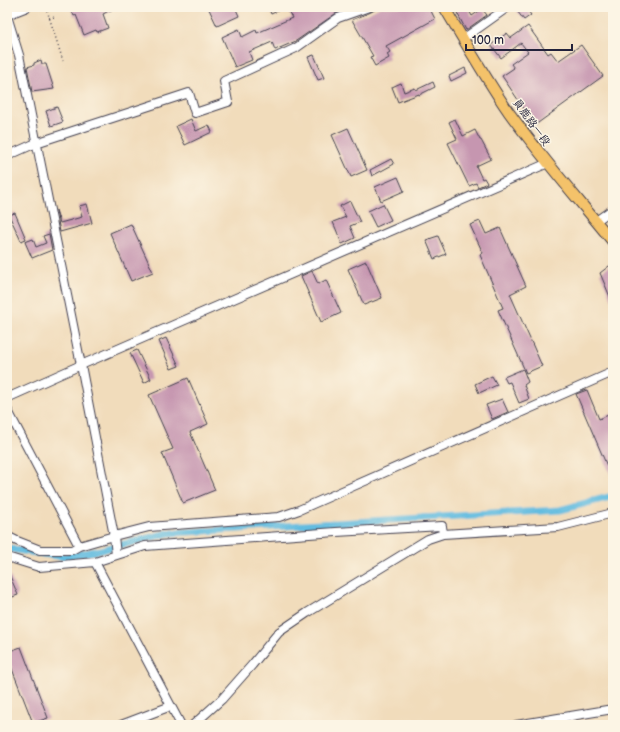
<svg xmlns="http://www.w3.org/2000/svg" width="620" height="732" viewBox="0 0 620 732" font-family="'Balsamiq Sans','LXGW WenKai TC',sans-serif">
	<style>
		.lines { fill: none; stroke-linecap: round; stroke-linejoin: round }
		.canal { stroke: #62bce0; stroke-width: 7 }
		.building { fill: #c696b0 }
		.minor-casing { stroke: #413e4e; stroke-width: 10 }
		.major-casing { stroke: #413e4e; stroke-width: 12 }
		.path { stroke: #413e4e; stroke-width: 1.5; stroke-dasharray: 1 3; stroke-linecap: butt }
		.minor { stroke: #fff; stroke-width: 8 }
		.major { stroke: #f4c26a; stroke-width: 10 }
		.labels { text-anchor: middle; stroke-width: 3; stroke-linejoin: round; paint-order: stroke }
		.street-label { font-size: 11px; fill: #22223b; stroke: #fcf5e5 }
	</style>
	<rect width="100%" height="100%" fill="#fcf5e5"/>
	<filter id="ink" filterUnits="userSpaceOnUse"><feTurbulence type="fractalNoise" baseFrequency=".025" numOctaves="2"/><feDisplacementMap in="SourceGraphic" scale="8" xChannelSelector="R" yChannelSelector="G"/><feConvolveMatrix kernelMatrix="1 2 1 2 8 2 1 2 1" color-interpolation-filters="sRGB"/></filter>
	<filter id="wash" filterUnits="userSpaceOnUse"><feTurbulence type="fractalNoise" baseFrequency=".012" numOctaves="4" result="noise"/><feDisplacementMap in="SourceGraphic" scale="16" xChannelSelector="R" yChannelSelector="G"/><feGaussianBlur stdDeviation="0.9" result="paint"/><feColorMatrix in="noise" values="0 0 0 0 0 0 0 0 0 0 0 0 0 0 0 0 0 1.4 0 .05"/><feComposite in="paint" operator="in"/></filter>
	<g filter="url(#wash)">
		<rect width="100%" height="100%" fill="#f1dcbb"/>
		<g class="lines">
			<path class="canal" d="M 7,546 L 10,549 L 64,557 L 101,550 L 168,533 L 560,510 L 613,496"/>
		</g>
		<g id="blocks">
			<path class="building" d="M 70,7 L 117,7 L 103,14 L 108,28 L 97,32 L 96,30 L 84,35 L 76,15 L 74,16 Z
				M 208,7 L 235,7 L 239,16 L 217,26 Z
				M 268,7 L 350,7 L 347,9 L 335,14 L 296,41 L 275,50 L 272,42 L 249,52 L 252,60 L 235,67 L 222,37 L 239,29 L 242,37 L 256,30 L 257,33 L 292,18 L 286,7 L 271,14 Z
				M 380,7 L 429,7 L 435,19 L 386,46 L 390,52 L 387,54 L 389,58 L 375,66 L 370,57 L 373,56 L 352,20 L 371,12 Z
				M 454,7 L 467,7 L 472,16 L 482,9 L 487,15 L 466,30 Z
				M 514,7 L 525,7 L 531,15 L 524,20 Z
				M 528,26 L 548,54 L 551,52 L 558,61 L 581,45 L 603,76 L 531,128 L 527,122 L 531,119 L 502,76 L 514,68 L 511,64 L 528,52 L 521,43 L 501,58 L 491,45 L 507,33 L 511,38 Z
				M 314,55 L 324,78 L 318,80 L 308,57 Z
				M 41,60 L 42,64 L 46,64 L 54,89 L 32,92 L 27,67 L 34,65 L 34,63 Z
				M 465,68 L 467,73 L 451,81 L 449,76 Z
				M 433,82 L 435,87 L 419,95 L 419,94 L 398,102 L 392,87 L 401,83 L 404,92 L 415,88 L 416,90 Z
				M 57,107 L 63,122 L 51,126 L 46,111 Z
				M 191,119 L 196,131 L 209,125 L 212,132 L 185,145 L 176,126 Z
				M 455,119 L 463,136 L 475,130 L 480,140 L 481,140 L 491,159 L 476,166 L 482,179 L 484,178 L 487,183 L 478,187 L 476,183 L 469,186 L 448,143 L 457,139 L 449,122 Z
				M 348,128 L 367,170 L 351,177 L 332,135 Z
				M 391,159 L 394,164 L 372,176 L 370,170 Z
				M 398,177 L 404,191 L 381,201 L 375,187 Z
				M 350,201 L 360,222 L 350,226 L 355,238 L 342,244 L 333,222 L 346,217 L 340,206 Z
				M 87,204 L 92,223 L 60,232 L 56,210 L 60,223 L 82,217 L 79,206 Z
				M 383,204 L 391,220 L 376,227 L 368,211 Z
				M 15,213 L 26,239 L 21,241 L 9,215 Z
				M 480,221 L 486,234 L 500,228 L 526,286 L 510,294 L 542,366 L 526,373 L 498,310 L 503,308 L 480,255 L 483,253 L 470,225 Z
				M 131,224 L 153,272 L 131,281 L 110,233 Z
				M 49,234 L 52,250 L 32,258 L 25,242 L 33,239 L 36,247 L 46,243 L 43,236 Z
				M 438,236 L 446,254 L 434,259 L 426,240 Z
				M 366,261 L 382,298 L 364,305 L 348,269 Z
				M 613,263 L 613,304 L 600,273 Z
				M 312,271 L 318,284 L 326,280 L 341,313 L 321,322 L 301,276 Z
				M 166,338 L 179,366 L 171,369 L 159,341 Z
				M 137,350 L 151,379 L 144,383 L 130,353 Z
				M 523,369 L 528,382 L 524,385 L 529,399 L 519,403 L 510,382 L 507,383 L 504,377 Z
				M 492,376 L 497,385 L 479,393 L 475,384 Z
				M 188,378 L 208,424 L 190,432 L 215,490 L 183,503 L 162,453 L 173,449 L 149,395 Z
				M 587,390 L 599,419 L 613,413 L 613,480 L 576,394 Z
				M 502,399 L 508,412 L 492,419 L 486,405 Z
				M 7,569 L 18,595 L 7,599 Z
				M 21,647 L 48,718 L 33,723 L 7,656 L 7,652 Z"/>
		</g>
	</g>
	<g filter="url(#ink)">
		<use href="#blocks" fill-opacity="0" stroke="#413e4e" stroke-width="1"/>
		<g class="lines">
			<g class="minor-casing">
				<path id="minor" d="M 7,15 L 27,7
					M 7,16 L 19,55 L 81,365 L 114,536 L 79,546 L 72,550 L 40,550 L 17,541 L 7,536
					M 463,39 L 508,7
					M 7,156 L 36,143 L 189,93 L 195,113 L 228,102 L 224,81 L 296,48 L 338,18 L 369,7
					M 596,221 L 613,209
					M 7,398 L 81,365 L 548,163
					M 7,409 L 79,546
					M 116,555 L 114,536 L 149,527 L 279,517 L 299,510 L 613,372
					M 7,557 L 39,567 L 95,562 L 145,546 L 336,532 L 442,526 L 443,534 L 558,527 L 613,513
					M 95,562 L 181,725
					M 121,725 L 171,706
					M 193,725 L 222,699 L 252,665 L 279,632 L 307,613 L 428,539 L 443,534
					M 516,725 L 613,709"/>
			</g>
			<g class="major-casing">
				<path id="major" d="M 444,7 C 465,42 485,77 508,111 C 541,157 578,199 613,242"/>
			</g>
			<path class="path" d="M 46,7 L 63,61
				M 49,18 L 55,17"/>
			<use href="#minor" class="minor"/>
			<use href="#major" class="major"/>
		</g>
	</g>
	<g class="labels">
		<g class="street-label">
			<text transform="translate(532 122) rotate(54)" y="4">員鹿路一段</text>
		</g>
	</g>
	<rect width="620" height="732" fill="none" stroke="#fcf5e5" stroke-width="24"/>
	<path d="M466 44v6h106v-6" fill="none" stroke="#22223b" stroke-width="2"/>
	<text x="472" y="44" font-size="12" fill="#22223b" stroke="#fcf5e5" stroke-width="3" paint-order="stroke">100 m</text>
</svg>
